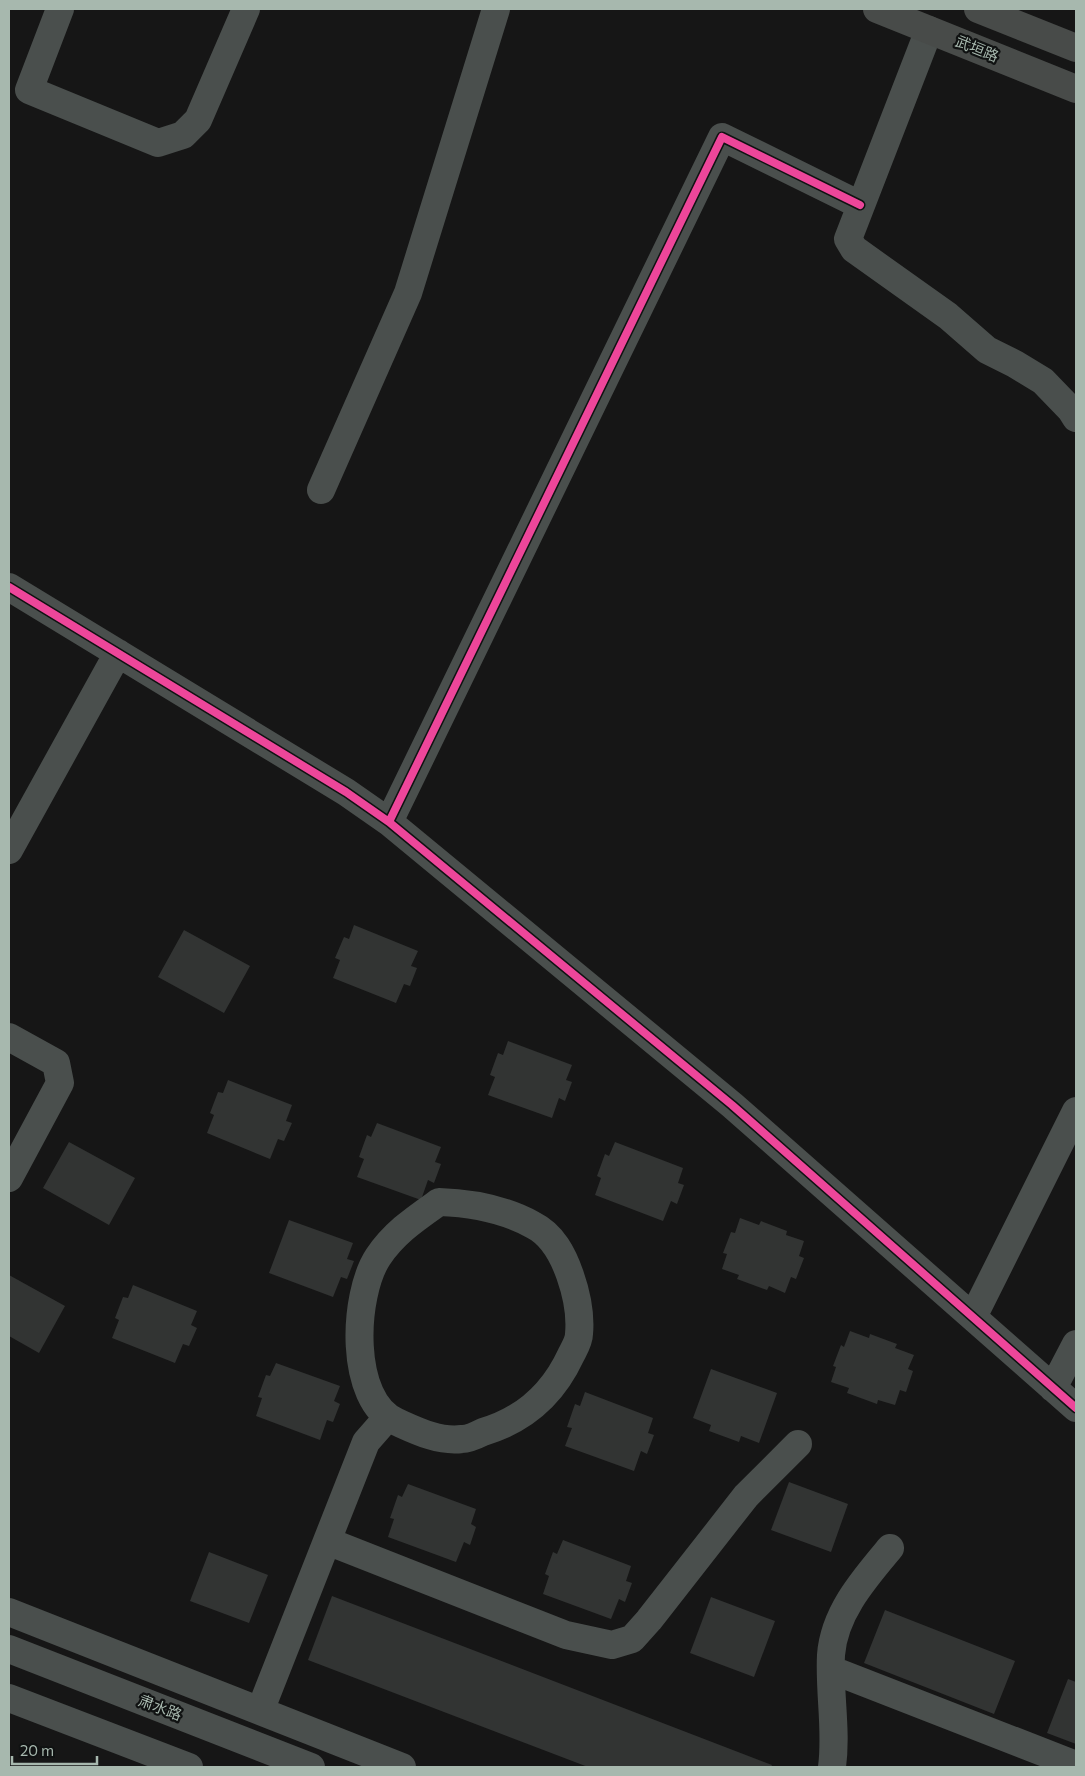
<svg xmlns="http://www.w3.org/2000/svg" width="1085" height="1776" viewBox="0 0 1085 1776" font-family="Commissioner,'Noto Sans SC',sans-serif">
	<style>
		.building { fill: #323433 }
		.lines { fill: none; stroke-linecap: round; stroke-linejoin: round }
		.minor { stroke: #4a4f4d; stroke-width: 28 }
		.major { stroke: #484b49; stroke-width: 28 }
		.cycleway-casing { stroke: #101212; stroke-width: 11 }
		.cycleway { stroke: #ed469a; stroke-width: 8 }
		.labels { text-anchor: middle; stroke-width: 4.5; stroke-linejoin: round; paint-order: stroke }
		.street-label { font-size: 15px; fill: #a7b8ae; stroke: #101212 }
	</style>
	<rect width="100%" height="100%" fill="#161616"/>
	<path class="building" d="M 354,925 L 418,951 L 411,966 L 417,968 L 410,986 L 404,984 L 396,1003 L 333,978 L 340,960 L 335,958 L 344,937 L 349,939 Z
		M 184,930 L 250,966 L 224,1013 L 158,977 Z
		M 508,1041 L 572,1065 L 566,1080 L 572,1082 L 565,1101 L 559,1098 L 552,1118 L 488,1095 L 495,1077 L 490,1075 L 498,1053 L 503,1055 Z
		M 228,1080 L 292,1105 L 286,1121 L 292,1123 L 284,1141 L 278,1139 L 270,1159 L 207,1133 L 214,1115 L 210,1113 L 218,1092 L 223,1093 Z
		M 377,1123 L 441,1147 L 435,1162 L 441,1164 L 434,1183 L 428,1180 L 421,1200 L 357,1177 L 364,1159 L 359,1157 L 367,1135 L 371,1137 Z
		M 69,1142 L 135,1178 L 109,1225 L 43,1188 Z
		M 615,1142 L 683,1168 L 678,1183 L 684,1185 L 677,1204 L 671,1201 L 663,1221 L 595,1195 L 601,1178 L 597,1176 L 605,1154 L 609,1156 Z
		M 740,1218 L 759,1225 L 761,1221 L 787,1231 L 786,1235 L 804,1241 L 799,1256 L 804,1258 L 796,1279 L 791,1277 L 785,1293 L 769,1286 L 767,1290 L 737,1279 L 739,1275 L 722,1269 L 727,1254 L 723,1253 L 731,1232 L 735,1233 Z
		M 289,1220 L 353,1243 L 347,1259 L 354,1261 L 347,1279 L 341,1277 L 333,1297 L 269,1273 Z
		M 9,1275 L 65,1306 L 39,1353 L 9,1336 Z
		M 133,1285 L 197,1311 L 191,1325 L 197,1328 L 189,1346 L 183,1344 L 175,1363 L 112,1338 L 119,1320 L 115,1318 L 123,1297 L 128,1298 Z
		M 850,1331 L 869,1338 L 870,1334 L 897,1344 L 895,1348 L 914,1355 L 908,1369 L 913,1371 L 906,1392 L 900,1390 L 895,1405 L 878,1400 L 877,1404 L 847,1393 L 849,1388 L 831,1382 L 836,1367 L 833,1366 L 841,1345 L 844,1347 Z
		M 276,1363 L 340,1386 L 334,1401 L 340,1404 L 333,1422 L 327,1420 L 320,1440 L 256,1416 L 262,1398 L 258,1397 L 266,1375 L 270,1376 Z
		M 711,1369 L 777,1393 L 759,1443 L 741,1436 L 739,1442 L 709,1431 L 711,1425 L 693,1418 Z
		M 585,1392 L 653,1418 L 648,1433 L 654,1435 L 647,1454 L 641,1451 L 634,1471 L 565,1446 L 572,1428 L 567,1427 L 575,1404 L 580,1406 Z
		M 789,1482 L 848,1504 L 831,1552 L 771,1530 Z
		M 408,1484 L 476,1509 L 471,1524 L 476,1527 L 470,1545 L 464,1542 L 456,1562 L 388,1537 L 394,1519 L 390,1518 L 398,1495 L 402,1497 Z
		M 563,1540 L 631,1566 L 626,1581 L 632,1583 L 625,1602 L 619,1599 L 611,1619 L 543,1594 L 549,1576 L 545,1574 L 553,1552 L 557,1554 Z
		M 209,1552 L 268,1575 L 249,1623 L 190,1601 Z
		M 332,1596 L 772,1765 L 771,1767 L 588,1767 L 308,1660 Z
		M 711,1597 L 775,1621 L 754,1677 L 690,1653 Z
		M 885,1610 L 1015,1661 L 994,1714 L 864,1663 Z
		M 1068,1679 L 1076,1682 L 1076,1744 L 1047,1733 Z"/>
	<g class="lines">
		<path class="minor" d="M 60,9 L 29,90 L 158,143 L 183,135 L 198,120 L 246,9
			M 929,30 L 848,239 L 854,249 L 948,316 L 987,350 L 1015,364 L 1043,381 L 1071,410 L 1076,418
			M 321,490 L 408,293 L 496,9
			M 9,587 L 346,792 L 389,822 L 732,1105 L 1076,1408
			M 389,822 L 722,137 L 860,205
			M 9,850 L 118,653
			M 9,1037 L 56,1063 L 60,1083 L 9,1178
			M 439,1202 C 471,1203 504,1209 533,1225 C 553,1235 563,1255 570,1275 C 577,1295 581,1313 579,1334 C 579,1341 574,1349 571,1355 C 553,1394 524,1420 483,1432 C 477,1435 469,1439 462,1439 C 439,1442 417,1431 397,1422 C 348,1401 353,1295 378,1257 C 394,1233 415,1219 439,1202 Z
			M 973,1317 L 1076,1111
			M 1053,1388 L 1076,1344
			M 327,1541 L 566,1635 L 612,1645 L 632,1639 L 649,1620 L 746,1496 L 798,1444
			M 9,1612 L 402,1767
			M 9,1649 L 311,1767
			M 832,1670 L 1076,1765
			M 9,1698 L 189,1767
			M 260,1711 L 366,1442 L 387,1418
			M 832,1767 C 837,1730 829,1693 831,1655 C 834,1613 864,1579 890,1548"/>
		<path class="major" d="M 877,9 L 1076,89
			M 978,9 L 1076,48"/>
		<g class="cycleway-casing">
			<path id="cycleway" d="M 9,587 L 346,792 L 389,822 L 732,1105 L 1076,1408
				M 389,822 L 722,137 L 860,205"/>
		</g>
		<use href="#cycleway" class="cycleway"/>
	</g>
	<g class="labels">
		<g class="street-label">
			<text transform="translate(977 49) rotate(22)" y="5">武垣路</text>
			<text transform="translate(160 1708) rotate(21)" y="5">肃水路</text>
		</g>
	</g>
	<rect width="1085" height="1776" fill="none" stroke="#a7b8ae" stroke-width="20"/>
	<path d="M12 1756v8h85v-8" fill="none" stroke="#a7b8ae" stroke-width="2.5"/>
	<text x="20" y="1756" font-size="15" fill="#a7b8ae" stroke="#101212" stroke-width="4" paint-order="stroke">20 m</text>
</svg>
